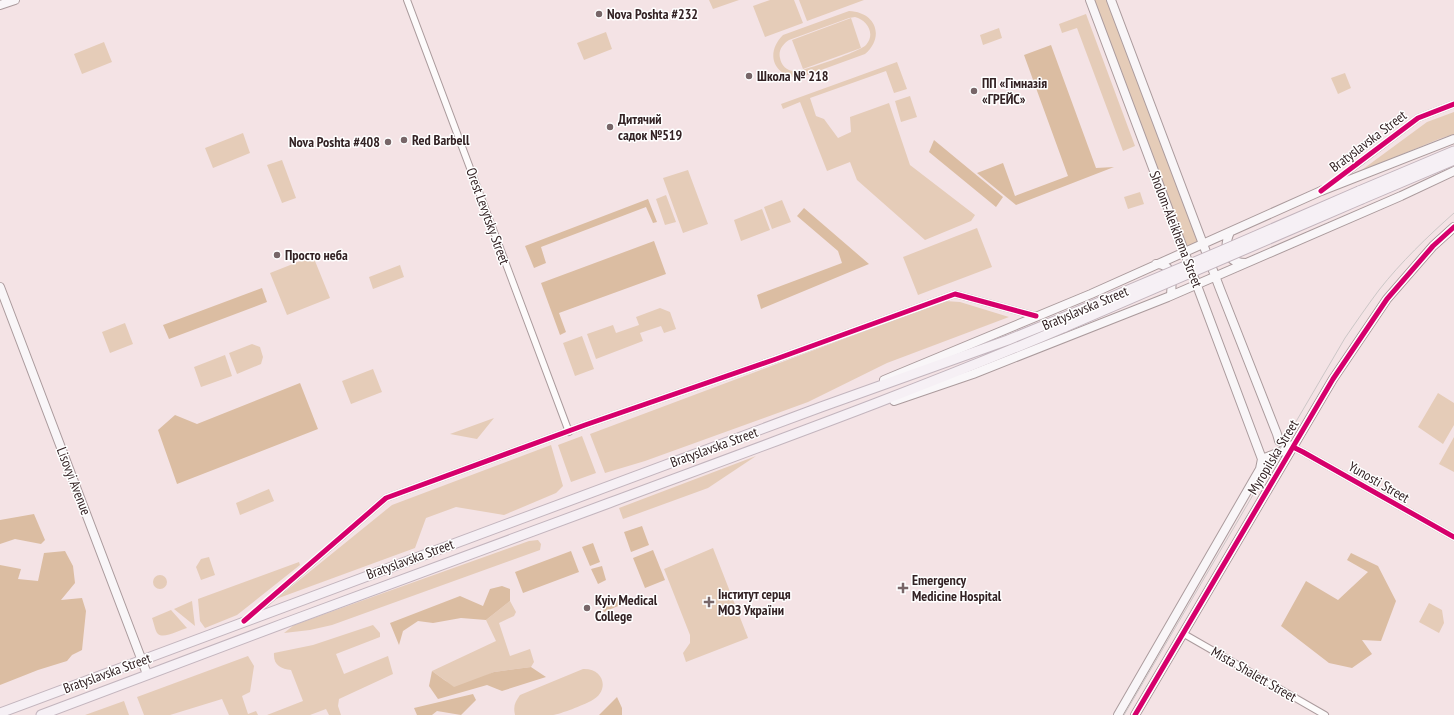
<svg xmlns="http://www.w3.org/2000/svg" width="1454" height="715" viewBox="0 0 1454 715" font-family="'PT Sans Narrow',sans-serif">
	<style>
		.green { fill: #e5ccb8; fill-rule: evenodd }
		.forest { fill: #dbbda2 }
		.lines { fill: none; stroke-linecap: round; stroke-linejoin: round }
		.street-casing { stroke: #ab9b9d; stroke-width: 8 }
		.secondary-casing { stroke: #ab9b9d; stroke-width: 10 }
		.primary-casing { stroke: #c3b5be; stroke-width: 11 }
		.street { stroke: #fdfbfb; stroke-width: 6 }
		.secondary { stroke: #f9f6f8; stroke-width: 8 }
		.primary { stroke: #f6f0f5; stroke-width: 9 }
		.tram { stroke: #ccc7c7; stroke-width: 1 }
		.primary-bridge-casing { stroke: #c3b5be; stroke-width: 11; stroke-linecap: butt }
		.primary-bridge { stroke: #f6f0f5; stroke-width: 9 }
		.cycleway-casing { stroke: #fff; stroke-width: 8 }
		.cycleway { stroke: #d6006c; stroke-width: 5 }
		.poi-dot { fill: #776668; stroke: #fff; stroke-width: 1.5 }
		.labels { text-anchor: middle; stroke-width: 3; stroke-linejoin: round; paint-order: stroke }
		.poi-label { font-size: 14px; font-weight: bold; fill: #332224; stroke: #fff; text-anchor: start }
		.street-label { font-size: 14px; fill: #332224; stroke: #fff }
	</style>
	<rect width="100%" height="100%" fill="#f4e3e5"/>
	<path class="green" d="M 709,0 L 739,0 L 713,9 Z
		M 770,0 L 794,0 L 803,23 L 765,37 L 753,6 Z
		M 799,0 L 864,0 L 807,21 Z
		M 1090,0 L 1111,0 L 1204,243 L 1185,251 Z
		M 849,11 C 876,12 885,37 865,54 L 799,78 C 773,76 765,53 783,35 ZM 855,17 C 867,20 876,34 866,45 C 861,51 802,72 794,71 C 787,71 781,65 780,58 C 778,50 783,44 789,40 L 849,18 Z
		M 1086,14 L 1135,146 L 1123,151 L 1077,28 L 1062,33 L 1059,24 Z
		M 851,18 L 861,48 L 803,69 L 792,40 Z
		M 999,28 L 1002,38 L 983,45 L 980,35 Z
		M 606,32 L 612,49 L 584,60 L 577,43 Z
		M 104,42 L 112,62 L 82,74 L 74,54 Z
		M 897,62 L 907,89 L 894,93 L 886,71 L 810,98 L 816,116 L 824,119 L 838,138 L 851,132 L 850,117 L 889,103 L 910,165 L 975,215 L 971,221 L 925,240 L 857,180 L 850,162 L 827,171 L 800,102 L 783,109 L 781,104 Z
		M 1345,73 L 1351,88 L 1338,94 L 1331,78 Z
		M 910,96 L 917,117 L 901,122 L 895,101 Z
		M 1454,112 L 1454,134 L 1439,139 L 1359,172 L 1427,122 Z
		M 243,133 L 250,153 L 213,168 L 205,148 Z
		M 282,160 L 296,198 L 282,203 L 267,165 Z
		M 688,170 L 708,224 L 683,233 L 663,178 Z
		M 1140,192 L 1144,204 L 1128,209 L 1124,197 Z
		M 666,195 L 676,222 L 665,225 L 656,199 Z
		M 782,200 L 791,222 L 772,229 L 764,207 Z
		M 762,209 L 770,230 L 741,241 L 734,220 Z
		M 977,228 L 992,267 L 918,295 L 903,257 Z
		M 313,256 L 330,298 L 287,315 L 270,273 Z
		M 400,265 L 404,277 L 373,289 L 369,277 Z
		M 945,301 L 960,302 L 1009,317 L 887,363 L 808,402 L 645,461 L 605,473 L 590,434 Z
		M 660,308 L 670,312 L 676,329 L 664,333 L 661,326 L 640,333 L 643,341 L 596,359 L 587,334 L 613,325 L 616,333 L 639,325 L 636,317 Z
		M 125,323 L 133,344 L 110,353 L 102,332 Z
		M 582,336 L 594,369 L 575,376 L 563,343 Z
		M 252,344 L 260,347 L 263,357 L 261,364 L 237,374 L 229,353 Z
		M 225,355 L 232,376 L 201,387 L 194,367 Z
		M 373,369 L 382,392 L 351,404 L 342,381 Z
		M 1438,393 L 1454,403 L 1454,425 L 1443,444 L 1418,427 Z
		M 494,418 L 477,439 L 450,434 Z
		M 582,436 L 596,473 L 571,482 L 558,445 Z
		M 1454,437 L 1454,472 L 1439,464 Z
		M 551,445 L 563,486 L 556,493 L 504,515 L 456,507 L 426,518 L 415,548 L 276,599 L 392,505 Z
		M 756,456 L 708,488 L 623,519 L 619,508 Z
		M 269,489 L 274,501 L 240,515 L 236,503 Z
		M 538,540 L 541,544 L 540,550 L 332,625 L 310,630 L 284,633 L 294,625 L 529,541 Z
		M 713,548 L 748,638 L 686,662 L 683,653 L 690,643 L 690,635 L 664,569 Z
		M 209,557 L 215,575 L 201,580 L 196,567 L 201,559 Z
		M 299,562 L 300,565 L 237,615 L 205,628 L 200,621 L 198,599 Z
		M153 582a7 7 0 1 1 14 0a7 7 0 1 1-14 0Z
		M 192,601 L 195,626 L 174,609 Z
		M 510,601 L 516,612 L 514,616 L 499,623 L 510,656 L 530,649 L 534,662 L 531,667 L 494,672 L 450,692 L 446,681 L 432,671 L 496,641 L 486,620 Z
		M 1429,603 L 1442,610 L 1444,623 L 1439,633 L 1419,622 Z
		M 171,610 L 187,628 C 180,630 164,639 158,634 C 155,631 154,623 152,618 Z
		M 373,625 L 380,633 L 380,637 L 336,654 L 344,674 L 388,656 L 393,674 L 339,699 L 338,706 L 341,715 L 329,715 L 326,709 L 310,715 L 267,715 L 303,701 L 291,670 C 281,669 273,665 274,653 L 313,645 Z
		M 248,656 L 254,666 L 250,692 L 242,696 L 248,714 L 256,711 L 258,715 L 229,715 L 222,699 L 170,715 L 144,715 L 137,697 Z
		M 583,669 C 605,668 610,692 591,701 C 583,705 561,714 553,715 C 541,715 528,715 515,715 C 513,706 515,702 520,695 Z
		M 124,701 L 129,715 L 85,715 Z"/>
	<path class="forest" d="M 1051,45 L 1096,168 L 1114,167 L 1016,205 L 977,173 L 1003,163 L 1015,196 L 1068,176 L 1024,55 Z
		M 934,140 L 1003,197 L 996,207 L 929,152 Z
		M 648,199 L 657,222 L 653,223 L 646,207 L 541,247 L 546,263 L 534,268 L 525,246 Z
		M 804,208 L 869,264 L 761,309 L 757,295 L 842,263 L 838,251 L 797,216 Z
		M 654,241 L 666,274 L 559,313 L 566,332 L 560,335 L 541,283 Z
		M 262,288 L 267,302 L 169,339 L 163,325 Z
		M 300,383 L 318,429 L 177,484 L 158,430 L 175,415 L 197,424 Z
		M 34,514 L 45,540 L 41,544 L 15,539 L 0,544 L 0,520 Z
		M 642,526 L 649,545 L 631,552 L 624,532 Z
		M 593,543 L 600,562 L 590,566 L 582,547 Z
		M 653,550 L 665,580 L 645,588 L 633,558 Z
		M 65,551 L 73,566 L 75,583 L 61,600 L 82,598 L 86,611 L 82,650 L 72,655 L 67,661 L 38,670 L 0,685 L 0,565 L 21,569 L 18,579 L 38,581 L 44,553 Z
		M 571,551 L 579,572 L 523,593 L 515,572 Z
		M 1351,553 L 1378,566 L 1396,601 L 1381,641 L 1362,640 L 1372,654 L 1352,668 L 1329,663 L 1281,626 L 1306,581 L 1338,600 L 1368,572 L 1347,560 Z
		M 602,566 L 606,580 L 598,584 L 591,569 Z
		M 502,586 L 510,589 L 510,601 L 486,620 L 461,618 L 433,623 L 418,621 L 403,631 L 399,645 L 390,623 L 460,596 L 483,606 L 490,589 Z
		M 622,597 L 625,603 L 604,612 L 601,605 Z
		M 531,667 L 546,677 L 502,691 L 487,685 L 438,699 L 429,686 L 432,671 L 454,687 L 494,672 Z
		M 473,694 L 476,700 L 461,715 L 437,711 L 432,715 L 417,715 L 414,708 Z
		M 617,697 L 622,708 L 622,715 L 599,715 Z"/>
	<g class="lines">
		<g class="street-casing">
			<path id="street" d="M 407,0 L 569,432
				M 1327,187 L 1418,118 L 1454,104
				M 1293,447 L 1303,452 L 1454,537
				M 247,619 L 386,498 L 585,425 L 776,359 L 955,294 L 1036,316
				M 1184,634 L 1325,715"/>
		</g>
		<g class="secondary-casing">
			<path id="secondary" d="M 1090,0 L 1262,459
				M 1111,0 L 1220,289 L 1277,434 L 1279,441 L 1293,447
				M 0,5 L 15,0
				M 1230,232 C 1223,248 1226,263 1246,263
				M 1156,264 C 1174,263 1172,283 1171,295
				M 0,287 L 147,674
				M 884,380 L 1091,294 L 1321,191 L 1454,139
				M 894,401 L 973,374 L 1168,297 L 1401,196 L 1454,171
				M 1262,459 L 1293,447
				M 1118,715 L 1260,469 L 1262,459
				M 1135,715 L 1333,379 L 1387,299 L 1433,246 L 1454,227"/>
		</g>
		<g class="primary-casing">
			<path id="primary" d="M 1359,191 L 1454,151
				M 1362,199 L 1454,160
				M 0,713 L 821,407 L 1008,340 L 1062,318
				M 41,715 C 230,643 419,573 609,503 C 762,446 915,391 1065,327"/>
		</g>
		<use href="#street" class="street"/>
		<use href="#secondary" class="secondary"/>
		<use href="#primary" class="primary"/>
		<path class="tram" d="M 1124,715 L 1345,338 C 1356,322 1367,306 1379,290 C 1401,262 1427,237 1454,213"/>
		<g class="primary-bridge-casing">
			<path id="primary-bridge" d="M 1062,318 L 1223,250 L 1359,191
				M 1065,327 L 1362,199"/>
		</g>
		<use href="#primary-bridge" class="primary-bridge"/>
		<g class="cycleway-casing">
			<path id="cycleway" d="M 1321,191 L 1418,118 L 1454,104
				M 1293,447 L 1303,452 L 1454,537
				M 244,621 L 386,498 L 585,425 L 776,359 L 955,294 L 1036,316
				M 1135,715 L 1333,379 L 1387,299 L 1433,246 L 1454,227"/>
		</g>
		<use href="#cycleway" class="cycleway"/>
	</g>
	<g class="poi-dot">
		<circle cx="599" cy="14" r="4"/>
		<circle cx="749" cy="76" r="4"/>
		<circle cx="974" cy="91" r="4"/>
		<circle cx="610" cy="127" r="4"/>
		<circle cx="404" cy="140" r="4"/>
		<circle cx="388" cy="142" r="4"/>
		<circle cx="277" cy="255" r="4"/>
		<path d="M901 582h4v4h4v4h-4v4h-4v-4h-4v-4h4z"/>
		<path d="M707 596h4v4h4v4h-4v4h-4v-4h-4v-4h4z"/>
		<circle cx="587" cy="608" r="4"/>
	</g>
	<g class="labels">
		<g class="poi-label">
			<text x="607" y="19">Nova Poshta #232</text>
			<text x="757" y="81">Школа № 218</text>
			<text x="982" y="88">ПП «Гімназія<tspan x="982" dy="16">«ГРЕЙС»</tspan></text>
			<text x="618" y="124">Дитячий<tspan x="618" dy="16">садок №519</tspan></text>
			<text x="412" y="145">Red Barbell</text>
			<text x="380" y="147" text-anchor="end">Nova Poshta #408</text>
			<text x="285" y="260">Просто неба</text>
			<text x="912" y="585">Emergency<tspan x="912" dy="16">Medicine Hospital</tspan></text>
			<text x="718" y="599">Інститут серця<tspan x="718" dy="16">МОЗ України</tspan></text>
			<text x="595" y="605">Kyiv Medical<tspan x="595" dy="16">College</tspan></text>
		</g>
		<g class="street-label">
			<text transform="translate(1368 141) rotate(-37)" y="5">Bratyslavska Street</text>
			<text transform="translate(488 216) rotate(70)" y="5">Orest Levytsky Street</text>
			<text transform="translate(1176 229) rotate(69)" y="5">Sholom-Aleikhema Street</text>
			<text transform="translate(1085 308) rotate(-23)" y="5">Bratyslavska Street</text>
			<text transform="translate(714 447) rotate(-20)" y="5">Bratyslavska Street</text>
			<text transform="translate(1273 457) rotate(-59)" y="5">Myropilska Street</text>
			<text transform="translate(74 481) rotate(69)" y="5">Lisovyi Avenue</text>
			<text transform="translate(1379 482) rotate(30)" y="5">Yunosti Street</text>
			<text transform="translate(410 559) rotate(-20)" y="5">Bratyslavska Street</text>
			<text transform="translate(107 673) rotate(-20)" y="5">Bratyslavska Street</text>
			<text transform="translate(1254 674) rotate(30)" y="5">Mista Shalett Street</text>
		</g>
	</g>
</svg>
